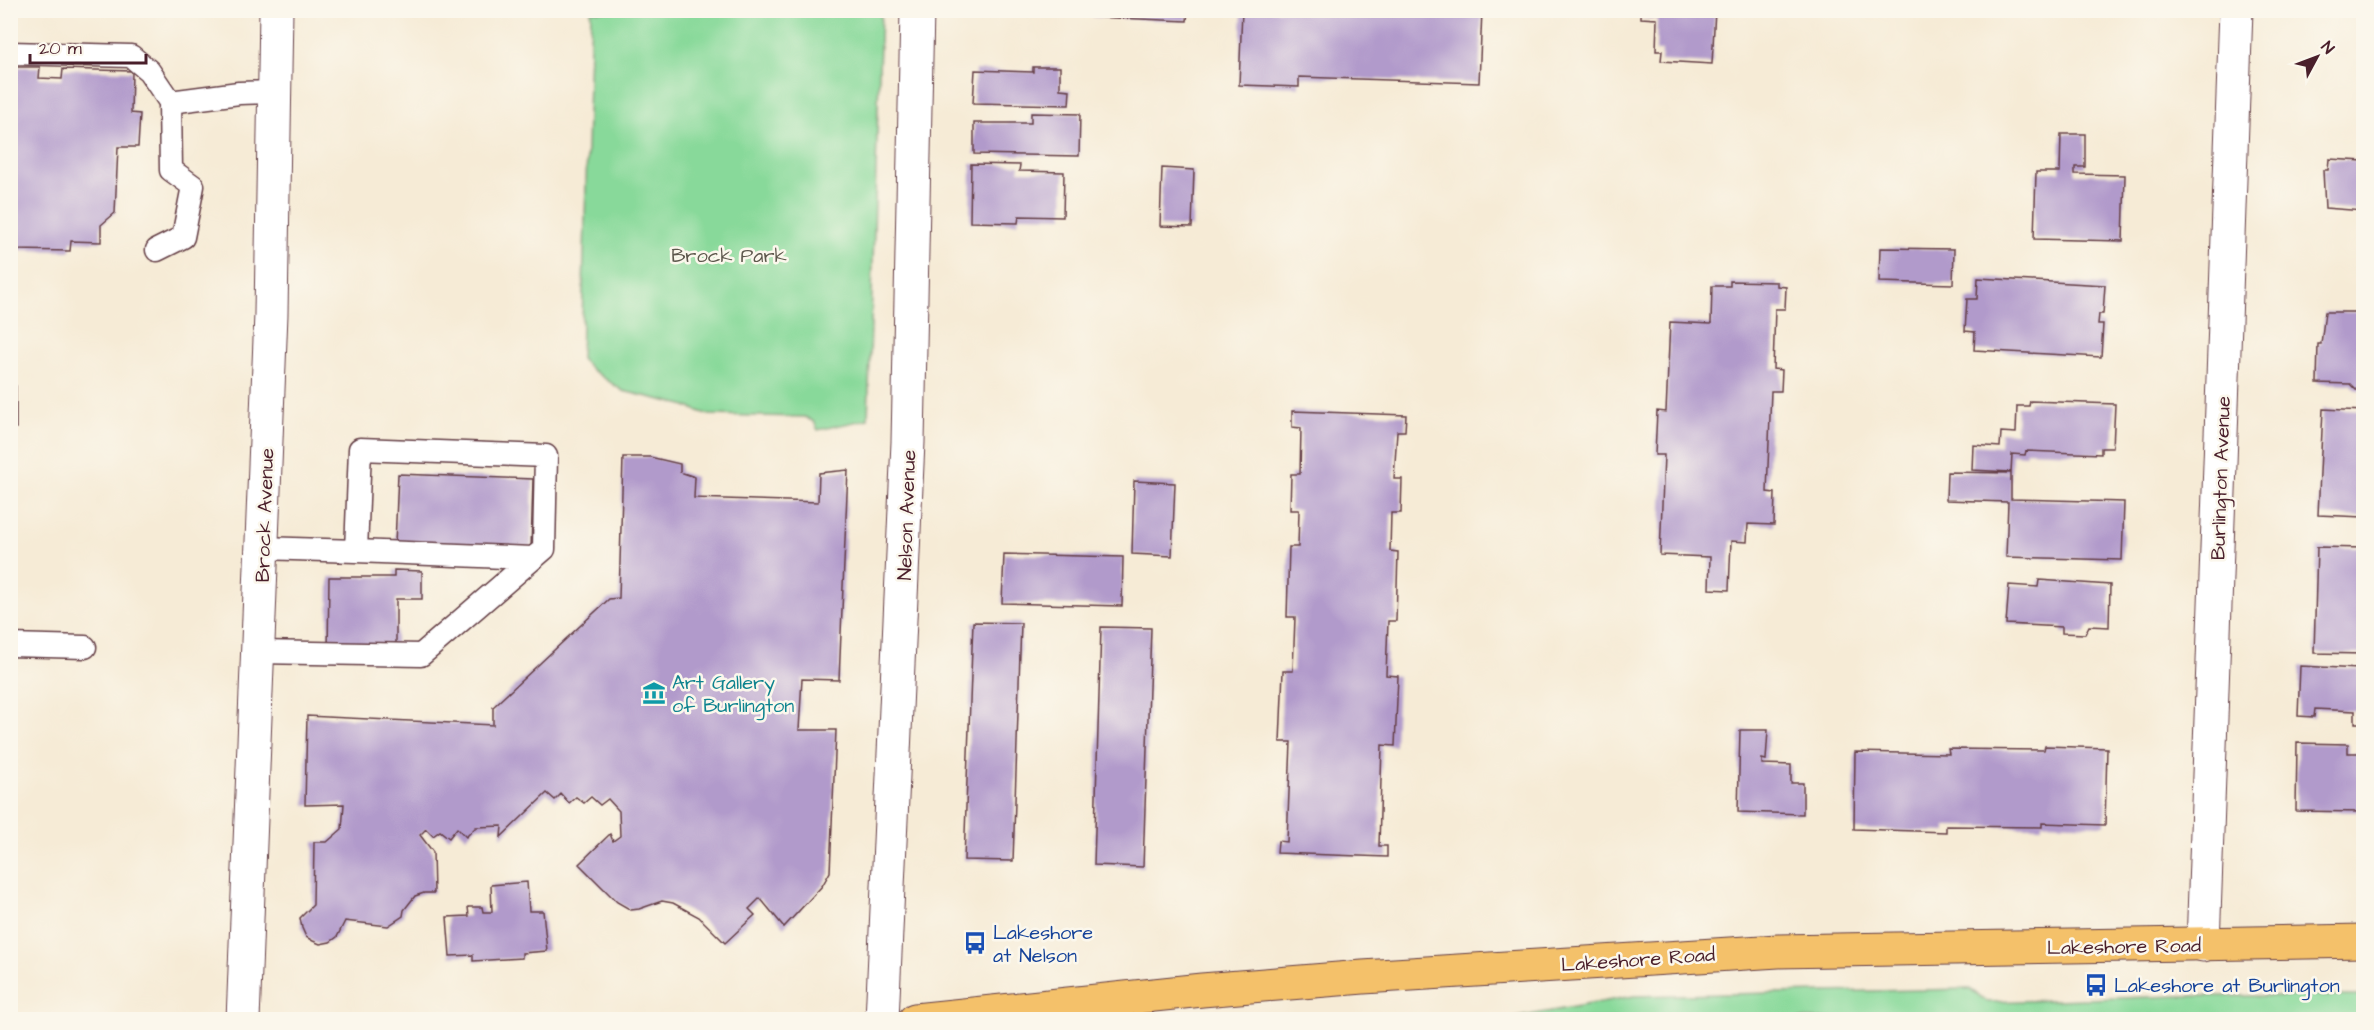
<svg xmlns="http://www.w3.org/2000/svg" width="2374" height="1030" viewBox="0 0 2374 1030" font-family="'Architects Daughter',sans-serif">
	<style>
		.green { fill: #88d99a; stroke: #697c62; stroke-width: 1.5 }
		.building { fill: #b19acb }
		.lines { fill: none; stroke-linecap: round; stroke-linejoin: round }
		.service-casing { stroke: #643e45; stroke-width: 25 }
		.minor-casing { stroke: #643e45; stroke-width: 35 }
		.tertiary-casing { stroke: #643e45; stroke-width: 35 }
		.primary-casing { stroke: #643e45; stroke-width: 35 }
		.service { stroke: #fff; stroke-width: 22 }
		.minor { stroke: #fff; stroke-width: 33 }
		.tertiary { stroke: #fff; stroke-width: 33 }
		.primary { stroke: #f4c16a; stroke-width: 33 }
		.labels { text-anchor: middle; stroke-width: 5; stroke-linejoin: round; paint-order: stroke }
		.park-label { font-size: 20px; fill: #5d574c; stroke: #fbf7ec }
		.street-label { font-size: 20px; fill: #4a1f2b; stroke: #fbf7ec }
		.culture-label { font-size: 20px; fill: #0d838f; stroke: #fbf7ec; text-anchor: start }
		.transit-label { font-size: 20px; fill: #164399; stroke: #fbf7ec; text-anchor: start }
	</style>
	<rect width="100%" height="100%" fill="#fbf7ec"/>
	<filter id="ink" filterUnits="userSpaceOnUse"><feTurbulence type="fractalNoise" baseFrequency=".0167" numOctaves="2"/><feDisplacementMap in="SourceGraphic" scale="12" xChannelSelector="R" yChannelSelector="G"/><feConvolveMatrix kernelMatrix="1 2 1 2 8 2 1 2 1" color-interpolation-filters="sRGB"/></filter>
	<filter id="wash" filterUnits="userSpaceOnUse"><feTurbulence type="fractalNoise" baseFrequency=".008" numOctaves="4" result="noise"/><feDisplacementMap in="SourceGraphic" scale="24" xChannelSelector="R" yChannelSelector="G"/><feGaussianBlur stdDeviation="1.35" result="paint"/><feColorMatrix in="noise" values="0 0 0 0 0 0 0 0 0 0 0 0 0 0 0 0 0 1.4 0 .05"/><feComposite in="paint" operator="in"/></filter>
	<g filter="url(#wash)">
		<rect width="100%" height="100%" fill="#f6ebd6"/>
		<path class="green" d="M 591,11 L 881,11 L 868,419 L 818,430 L 814,422 L 805,417 L 709,415 L 683,405 L 623,391 L 591,369 L 581,359 Z
			M 1970,989 L 1988,1002 L 2182,996 L 2363,996 L 2363,1019 L 1508,1019 L 1634,996 Z"/>
		<g id="blocks">
			<path class="building" d="M 1093,10 L 1188,10 L 1187,21 L 1093,17 Z
				M 1242,10 L 1482,10 L 1479,83 L 1299,77 L 1299,87 L 1239,85 Z
				M 1641,10 L 1715,10 L 1712,64 L 1661,61 L 1662,51 L 1656,51 L 1657,19 L 1641,18 Z
				M 10,67 L 40,67 L 39,78 L 62,79 L 63,69 L 132,71 L 131,113 L 140,114 L 138,147 L 118,147 L 115,213 L 101,225 L 101,242 L 71,241 L 70,251 L 17,250 L 17,238 L 10,238 Z
				M 1033,67 L 1060,67 L 1060,89 L 1070,90 L 1069,105 L 973,103 L 975,70 L 1033,72 Z
				M 1031,113 L 1080,114 L 1079,156 L 974,154 L 974,123 L 1031,123 Z
				M 2061,134 L 2085,134 L 2085,167 L 2075,167 L 2075,174 L 2125,175 L 2123,241 L 2034,239 L 2036,172 L 2060,172 Z
				M 2329,159 L 2364,161 L 2364,211 L 2325,208 L 2323,170 L 2328,170 Z
				M 971,164 L 1020,165 L 1019,171 L 1064,172 L 1063,217 L 1019,216 L 1018,223 L 970,222 Z
				M 1162,168 L 1194,170 L 1192,227 L 1160,226 Z
				M 1880,248 L 1954,249 L 1953,284 L 1879,282 Z
				M 1978,278 L 2105,285 L 2103,314 L 2099,314 L 2098,324 L 2103,324 L 2101,357 L 1974,350 L 1975,332 L 1965,331 L 1967,299 L 1977,299 Z
				M 1730,281 L 1777,282 L 1777,286 L 1786,287 L 1785,309 L 1775,309 L 1773,369 L 1782,370 L 1781,391 L 1771,391 L 1767,492 L 1775,493 L 1774,525 L 1748,524 L 1747,542 L 1731,541 L 1729,590 L 1709,589 L 1710,557 L 1660,555 L 1664,455 L 1655,455 L 1657,411 L 1666,412 L 1670,322 L 1711,324 L 1712,286 L 1730,286 Z
				M 2325,312 L 2364,312 L 2364,390 L 2356,390 L 2350,384 L 2317,383 L 2318,344 L 2321,344 Z
				M 10,386 L 16,386 L 16,428 L 10,428 Z
				M 2030,401 L 2115,404 L 2113,448 L 2101,448 L 2101,454 L 2026,451 L 2025,455 L 2012,454 L 2011,472 L 1972,470 L 1973,445 L 2000,447 L 2001,432 L 2016,433 L 2017,406 L 2029,406 Z
				M 2323,409 L 2364,411 L 2364,517 L 2318,515 Z
				M 1292,411 L 1406,415 L 1405,431 L 1397,431 L 1394,479 L 1402,479 L 1401,513 L 1391,513 L 1390,551 L 1398,552 L 1396,621 L 1388,621 L 1386,675 L 1398,676 L 1395,746 L 1382,745 L 1379,846 L 1387,846 L 1387,857 L 1277,853 L 1278,841 L 1287,842 L 1291,742 L 1280,742 L 1283,671 L 1293,671 L 1295,617 L 1287,617 L 1289,547 L 1298,547 L 1299,510 L 1290,510 L 1291,474 L 1300,474 L 1301,428 L 1292,427 Z
				M 623,457 L 650,457 L 680,464 L 680,472 L 695,477 L 694,498 L 818,502 L 819,473 L 848,470 L 839,680 L 802,679 L 799,730 L 836,730 L 830,872 L 822,886 L 784,927 L 760,898 L 749,909 L 755,915 L 725,943 L 699,917 L 673,903 L 662,901 L 639,909 L 631,910 L 617,902 L 579,864 L 610,834 L 613,841 L 620,836 L 619,811 L 608,799 L 600,805 L 591,797 L 584,803 L 576,797 L 569,803 L 561,794 L 555,800 L 547,793 L 501,837 L 502,826 L 476,827 L 466,837 L 457,828 L 449,838 L 440,831 L 433,836 L 426,829 L 420,835 L 433,852 L 434,893 L 424,893 L 415,896 L 404,910 L 403,916 L 388,926 L 345,921 L 337,937 L 330,942 L 320,944 L 313,941 L 306,937 L 302,928 L 300,918 L 313,905 L 314,842 L 327,842 L 342,829 L 344,804 L 305,805 L 307,716 L 493,725 L 493,707 L 609,599 L 619,598 Z
				M 1947,472 L 2011,473 L 2011,499 L 2124,502 L 2122,560 L 2006,557 L 2008,502 L 1946,500 Z
				M 398,474 L 533,479 L 531,549 L 395,544 Z
				M 1134,481 L 1175,483 L 1172,556 L 1132,554 Z
				M 2317,547 L 2364,548 L 2364,654 L 2314,653 Z
				M 1004,554 L 1123,557 L 1122,606 L 1002,603 Z
				M 394,570 L 422,571 L 422,599 L 396,599 L 396,653 L 328,652 L 329,577 L 394,577 Z
				M 2039,580 L 2110,585 L 2109,627 L 2089,626 L 2085,634 L 2062,633 L 2062,627 L 2006,624 L 2009,585 L 2038,587 Z
				M 973,622 L 1021,623 L 1013,861 L 964,860 Z
				M 1101,627 L 1151,628 L 1143,867 L 1094,865 Z
				M 2300,666 L 2360,669 L 2359,676 L 2364,676 L 2364,723 L 2355,723 L 2355,711 L 2315,709 L 2314,717 L 2298,716 Z
				M 1740,730 L 1768,730 L 1766,760 L 1762,759 L 1762,764 L 1791,765 L 1791,783 L 1803,783 L 1803,814 L 1738,812 Z
				M 2297,743 L 2348,744 L 2348,753 L 2364,753 L 2364,812 L 2296,811 Z
				M 2045,746 L 2107,748 L 2105,825 L 2042,823 L 2042,827 L 1946,826 L 1946,832 L 1854,829 L 1855,752 L 1949,754 L 1948,749 L 2044,750 Z
				M 527,882 L 529,911 L 543,911 L 547,951 L 522,953 L 522,958 L 473,961 L 473,955 L 450,956 L 447,917 L 469,916 L 468,907 L 482,907 L 483,912 L 492,912 L 491,885 Z"/>
		</g>
	</g>
	<g filter="url(#ink)">
		<use href="#blocks" fill-opacity="0" stroke="#643e45" stroke-width="1.5"/>
		<g class="lines">
			<g class="service-casing">
				<path id="service" d="M 10,53 L 131,56 L 149,71 L 170,102
					M 157,250 L 183,237 L 193,186 L 171,170 L 170,102 L 239,93 L 275,92
					M 262,548 L 356,551
					M 10,645 L 85,647
					M 258,652 L 421,655 L 544,549 L 546,456 L 360,449 L 356,551 L 533,558"/>
			</g>
			<g class="minor-casing">
				<path id="minor" d="M 2203,945 L 2236,10"/>
			</g>
			<g class="tertiary-casing">
				<path id="tertiary" d="M 243,1020 L 271,314 L 276,10
					M 882,1020 L 908,442 L 917,10"/>
			</g>
			<g class="primary-casing">
				<path id="primary" d="M 915,1020 L 1202,990 L 1363,977 L 1778,951 L 2364,941"/>
			</g>
			<use href="#service" class="service"/>
			<use href="#minor" class="minor"/>
			<use href="#tertiary" class="tertiary"/>
			<use href="#primary" class="primary"/>
		</g>
	</g>
	<defs>
		<g id="museum-bare" transform="scale(1.8)"><path d="M0-6L6-3V-2H-6V-3ZM-5-1h2V3h-2ZM-1-1h2V3h-2ZM3-1h2V3H3ZM-6 4H6V6H-6Z" fill="#0f9aa8" stroke="#fbf7ec" stroke-width="2.5" paint-order="stroke"/></g>
		<g id="bus-bare" transform="scale(1.8)"><path d="M-5-6H5V4H4V6H2V4H-2V6H-4V4H-5ZM-3.5-4V0h7V-4ZM-3.5 1.2v1.5H-2V1.2ZM2 1.2v1.5H3.5V1.2Z" fill="#1a4fb4" stroke="#fbf7ec" stroke-width="2.5" paint-order="stroke"/></g>
	</defs>
	<g fill-rule="evenodd">
		<use href="#museum-bare" x="654" y="693"/>
		<use href="#bus-bare" x="975" y="943"/>
		<use href="#bus-bare" x="2096" y="985"/>
	</g>
	<g class="labels">
		<g class="park-label">
			<text x="729" y="262">Brock Park</text>
		</g>
		<g class="street-label">
			<text transform="translate(2220 478) rotate(-88)" y="7">Burlington Avenue</text>
			<text transform="translate(264 515) rotate(-88)" y="7">Brock Avenue</text>
			<text transform="translate(906 515) rotate(-88)" y="7">Nelson Avenue</text>
			<text transform="translate(2124 946) rotate(-1)" y="7">Lakeshore Road</text>
			<text transform="translate(1638 959) rotate(-4)" y="7">Lakeshore Road</text>
		</g>
		<g class="culture-label">
			<text x="672" y="689">Art Gallery<tspan x="672" dy="23">of Burlington</tspan></text>
		</g>
		<g class="transit-label">
			<text x="993" y="939">Lakeshore<tspan x="993" dy="23">at Nelson</tspan></text>
			<text x="2114" y="992">Lakeshore at Burlington</text>
		</g>
	</g>
	<rect width="2374" height="1030" fill="none" stroke="#fbf7ec" stroke-width="36"/>
	<g transform="translate(2317 57) rotate(49)" stroke="#fbf7ec" stroke-width="4.5" paint-order="stroke">
	<path d="M0-4.5L10 22L0 15L-10 22Z" fill="#4a1f2b"/>
	<text y="-9" font-size="16" font-weight="bold" text-anchor="middle" fill="#4a1f2b">N</text>
	</g>
	<path d="M30 54v9h116v-9" fill="none" stroke="#4a1f2b" stroke-width="3"/>
	<text x="39" y="54" font-size="18" fill="#4a1f2b" stroke="#fbf7ec" stroke-width="4.5" paint-order="stroke">20 m</text>
</svg>
